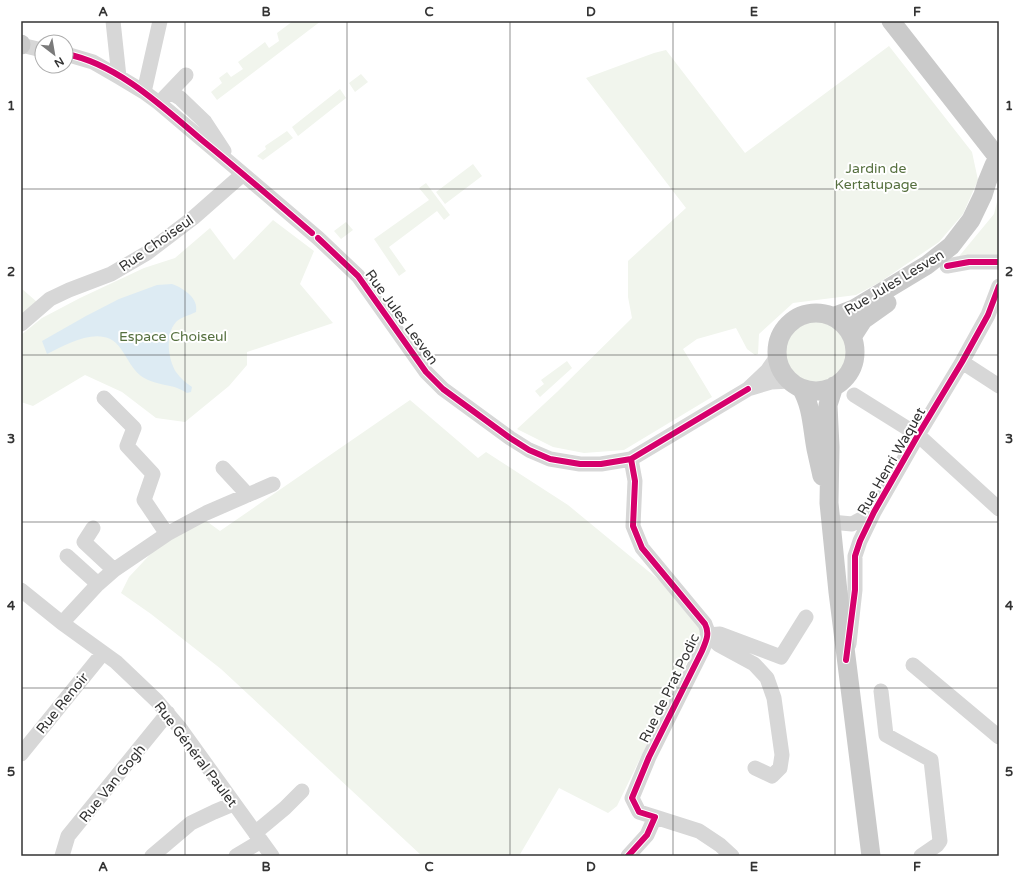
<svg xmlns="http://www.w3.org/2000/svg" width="1020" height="877" viewBox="0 0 1020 877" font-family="'Varela Round',sans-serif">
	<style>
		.green { fill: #f1f5ed }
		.water { fill: #ddebf3 }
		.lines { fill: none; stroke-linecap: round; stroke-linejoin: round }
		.minor { stroke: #d7d7d7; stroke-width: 15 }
		.major { stroke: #cacaca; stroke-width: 19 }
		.cycleway-casing { stroke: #fff; stroke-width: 8 }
		.cycleway { stroke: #d6006c; stroke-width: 6 }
		.grid { fill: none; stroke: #333; stroke-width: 1; stroke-opacity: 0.55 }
		.labels { text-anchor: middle; stroke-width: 4; stroke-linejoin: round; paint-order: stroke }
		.park-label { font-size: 14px; fill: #56703f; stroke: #fff }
		.street-label { font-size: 14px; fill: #333; stroke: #fff }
		.neatline { fill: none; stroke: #333; stroke-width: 1.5 }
		.grid-label { font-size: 13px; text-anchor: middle; font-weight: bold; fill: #333 }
	</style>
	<rect width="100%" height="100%" fill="#fff"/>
	<path class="green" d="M 293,21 L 321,21 L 217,100 L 211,92 L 222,83 L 219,78 L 227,72 L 231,77 L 243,69 L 238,62 L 265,42 L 269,48 L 279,41 L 277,33 Z
		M 889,46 L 972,152 L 978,180 L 963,214 L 939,242 L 880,282 L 856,295 L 793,303 L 759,334 L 758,354 L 755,355 L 747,349 L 736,328 L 697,339 L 683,349 L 712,397 L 624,450 L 584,453 L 553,447 L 517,429 L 557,392 L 632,318 L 628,297 L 628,261 L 686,208 L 586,78 L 654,53 L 666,50 L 745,153 Z
		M 361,74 L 368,82 L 355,92 L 349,83 Z
		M 340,89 L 346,98 L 298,136 L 292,127 Z
		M 287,131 L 293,138 L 263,160 L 257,156 L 266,149 L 265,146 Z
		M 473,164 L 482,176 L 445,204 L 436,192 Z
		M 426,183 L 450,215 L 444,220 L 437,211 L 389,247 L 406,271 L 399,276 L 374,239 L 429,200 L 419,188 Z
		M 999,194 L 999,256 L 956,260 L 994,214 Z
		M 273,220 L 314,251 L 300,284 L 333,323 L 247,352 L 247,365 L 229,386 L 185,422 L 156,418 L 122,392 L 85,375 L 33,406 L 21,402 L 21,335 L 42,318 L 80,298 L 144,268 L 175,258 L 210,228 L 234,260 Z
		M 346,222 L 353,230 L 341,239 L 334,231 Z
		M 21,288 L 37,302 L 21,315 Z
		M786 352a30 30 0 1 1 60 0a30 30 0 1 1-60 0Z
		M 567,361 L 572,368 L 540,397 L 535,391 L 544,384 L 541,380 Z
		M 410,400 L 478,458 L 486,452 L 568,505 L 659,580 L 702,631 L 617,806 L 608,813 L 559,788 L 519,856 L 422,856 L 221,669 L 151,614 L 121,593 L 129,577 L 157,547 L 205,520 L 220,531 Z"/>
	<path class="water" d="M 172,284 C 183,288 199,298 196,312 C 190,315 181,317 176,322 C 165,334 168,359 176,372 C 180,378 186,383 192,387 L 191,392 L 187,393 C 182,390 176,387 170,386 C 161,384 149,382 141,376 C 132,369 128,359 121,349 C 104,323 69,343 47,354 L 42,341 L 86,316 L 119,299 L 157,285 Z"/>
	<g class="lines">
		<path class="minor" d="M 113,21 L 119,77
			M 21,45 L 42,50
			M 66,54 L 93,62 L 119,77 L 144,92 L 159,103 L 243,174 L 318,238 L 358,276 L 426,372 L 443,389 L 510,438 L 529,450 L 550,459 L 580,464 L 601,464 L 631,459 L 748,389 L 767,371 L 777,357
			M 144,92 L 160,21
			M 170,92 L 180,98 L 205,122 L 224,151
			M 164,98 L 186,75
			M 947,266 L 969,262 L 999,262
			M 21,324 L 50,299 L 69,290 L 111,274 L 147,253 L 193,218 L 243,174
			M 962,362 L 999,386
			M 751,388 L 771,382 L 790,381
			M 854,395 L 918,435 L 999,509
			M 104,398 L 134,428 L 127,446 L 153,474 L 144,500 L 167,534
			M 223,468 L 248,495
			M 831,522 L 852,524 L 874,512
			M 93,528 L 84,542 L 114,570
			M 67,556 L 98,584
			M 21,590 L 62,623 L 116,662 L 157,701 L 179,727 L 272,856
			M 62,623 L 98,584 L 114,570 L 167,534 L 206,513 L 273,484
			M 708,635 L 719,645 L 754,664 L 767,678 L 774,698 L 782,755 L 780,768 L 772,776 L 755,768
			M 708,635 L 720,634 L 781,657 L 806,617
			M 849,644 L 855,590 L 855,556 L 860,541 L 874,512 L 918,435 L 962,362 L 988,315 L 999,286
			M 913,665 L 999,737
			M 881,691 L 886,735 L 931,760 L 940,841 L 937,845 L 921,856
			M 21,754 L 103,653
			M 655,817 L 699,831 L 720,845 L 732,856
			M 255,833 L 285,808 L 302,791
			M 62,856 L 68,836 L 168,713
			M 152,856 L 191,823 L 214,812 L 233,804
			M 236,856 L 261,841
			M 628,856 L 647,835 L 655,817 L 639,812 L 632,798 L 649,757 L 702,651 C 706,641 710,634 705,624 L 642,548 L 633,526 L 635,481 L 631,459"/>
		<path class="major" d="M 891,21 L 999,159
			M 21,44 L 21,45
			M777 352a39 39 0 1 1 78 0a39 39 0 1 1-78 0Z
			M 833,317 L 854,309 L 869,300 L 927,265 L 951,246 L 971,220 L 983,195 L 987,182 L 994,165 L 999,161
			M 852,337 L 863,320 L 887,303
			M 834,386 L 828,405 L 830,447 L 829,503 L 838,592 L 871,856
			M 801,388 C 812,406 812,428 816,449 C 818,458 820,467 822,476"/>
		<g class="cycleway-casing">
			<path id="cycleway" d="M 66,54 C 118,64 164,108 203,141 C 240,171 276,202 312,233
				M 318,238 L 358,276 L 426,372 L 443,389 L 510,438 L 529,450 L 550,459 L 580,464 L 601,464 L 631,459 L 748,389
				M 947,266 L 969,262 L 999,262
				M 846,660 L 855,590 L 855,556 L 860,541 L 874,512 L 918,435 L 962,362 L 988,315 L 999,286
				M 628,856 L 647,835 L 655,817 L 639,812 L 632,798 L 649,757 L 702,651 C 706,641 710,634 705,624 L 642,548 L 633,526 L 635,481 L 631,459"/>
		</g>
		<use href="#cycleway" class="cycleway"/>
	</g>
	<path class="grid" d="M 185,21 L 185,856M 347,21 L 347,856M 510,21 L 510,856M 673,21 L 673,856M 835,21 L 835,856M 21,189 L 999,189M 21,355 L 999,355M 21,522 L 999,522M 21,688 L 999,688"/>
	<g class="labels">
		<g class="park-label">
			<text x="876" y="173">Jardin de<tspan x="876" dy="16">Kertatupage</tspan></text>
			<text x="173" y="341">Espace Choiseul</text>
		</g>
		<g class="street-label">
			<text transform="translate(156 243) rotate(-35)" y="5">Rue Choiseul</text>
			<text transform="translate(894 282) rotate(-31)" y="5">Rue Jules Lesven</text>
			<text transform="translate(402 317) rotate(54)" y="5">Rue Jules Lesven</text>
			<text transform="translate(891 461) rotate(-60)" y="5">Rue Henri Waquet</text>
			<text transform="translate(669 688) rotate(-64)" y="5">Rue de Prat Podic</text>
			<text transform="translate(62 703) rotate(-51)" y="5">Rue Renoir</text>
			<text transform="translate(196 754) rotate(53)" y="5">Rue Général Paulet</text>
			<text transform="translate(112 783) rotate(-51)" y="5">Rue Van Gogh</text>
		</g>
	</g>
	<rect width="1020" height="877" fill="none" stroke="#ffffff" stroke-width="44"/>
	<g transform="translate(54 54) rotate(149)"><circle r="19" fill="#ffffff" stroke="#adadad"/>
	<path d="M0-3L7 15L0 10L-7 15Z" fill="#7a7a7a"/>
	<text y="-6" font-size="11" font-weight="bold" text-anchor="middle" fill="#333333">N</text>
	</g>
	<rect x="22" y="22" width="976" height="833" class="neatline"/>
	<g class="grid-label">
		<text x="103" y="16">A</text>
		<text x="266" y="16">B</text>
		<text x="429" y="16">C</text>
		<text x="591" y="16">D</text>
		<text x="754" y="16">E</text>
		<text x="917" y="16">F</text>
		<text x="11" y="110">1</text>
		<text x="1009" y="110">1</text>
		<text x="11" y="276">2</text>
		<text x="1009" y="276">2</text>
		<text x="11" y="443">3</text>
		<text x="1009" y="443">3</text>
		<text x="11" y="610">4</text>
		<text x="1009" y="610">4</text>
		<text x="11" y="776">5</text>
		<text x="1009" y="776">5</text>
		<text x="103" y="871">A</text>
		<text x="266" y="871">B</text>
		<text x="429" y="871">C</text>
		<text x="591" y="871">D</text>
		<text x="754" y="871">E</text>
		<text x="917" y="871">F</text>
	</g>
</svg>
